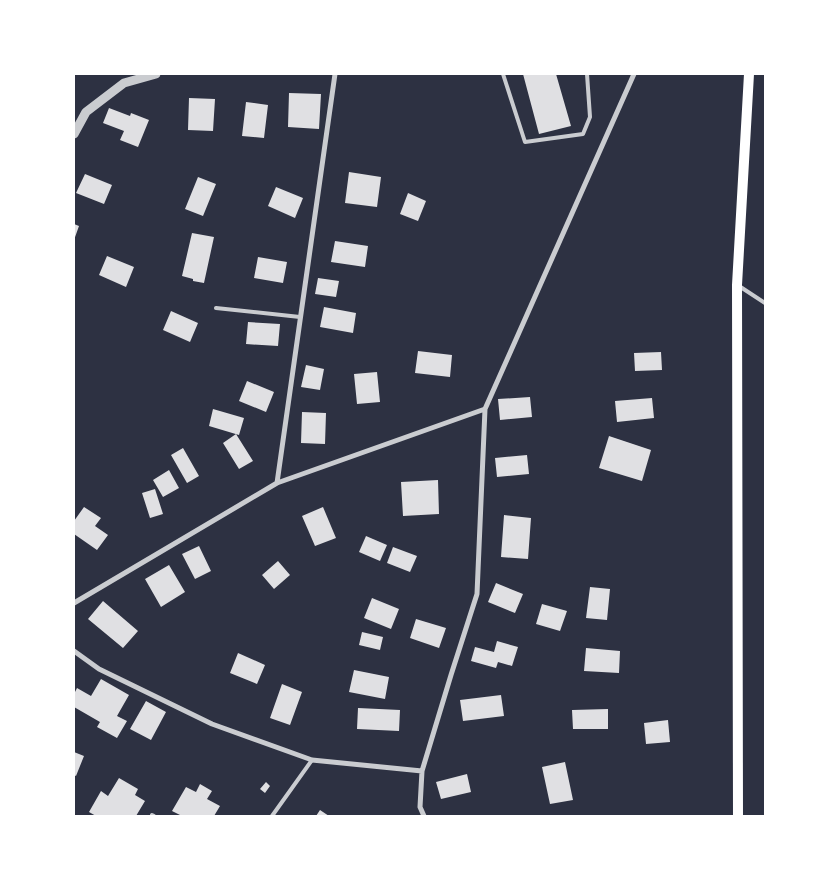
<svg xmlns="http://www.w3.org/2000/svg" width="839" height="890" viewBox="0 0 839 890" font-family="Rubik,sans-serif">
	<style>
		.building { fill: #e0e0e3 }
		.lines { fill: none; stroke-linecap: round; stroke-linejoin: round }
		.service { stroke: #caccd0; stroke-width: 4 }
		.minor { stroke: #caccd0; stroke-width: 5 }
		.tertiary { stroke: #caccd0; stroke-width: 9 }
		.secondary { stroke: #fff; stroke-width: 10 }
	</style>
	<rect width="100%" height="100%" fill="#2d3142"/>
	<path class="building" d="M 523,74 L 556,74 L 571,126 L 539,134 Z
		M 289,93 L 321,94 L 319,129 L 288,127 Z
		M 189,98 L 215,99 L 213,131 L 188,130 Z
		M 246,102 L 268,105 L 264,138 L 242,136 Z
		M 109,108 L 130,116 L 131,113 L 149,120 L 138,147 L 120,140 L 124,131 L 103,123 Z
		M 349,172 L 381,177 L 377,207 L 345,203 Z
		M 85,174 L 112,185 L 104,204 L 76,193 Z
		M 198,177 L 216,184 L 203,216 L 185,209 Z
		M 276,187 L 303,198 L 295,218 L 268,206 Z
		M 408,193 L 426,201 L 418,221 L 400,214 Z
		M 74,224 L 79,226 L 74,240 Z
		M 192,233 L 214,237 L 204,283 L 193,281 L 193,279 L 182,276 Z
		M 335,241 L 368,246 L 365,267 L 331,262 Z
		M 107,256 L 134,267 L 126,287 L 99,275 Z
		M 258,257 L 287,262 L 283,283 L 254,278 Z
		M 318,278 L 339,281 L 336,297 L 315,294 Z
		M 324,307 L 356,313 L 353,333 L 320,327 Z
		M 171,311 L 198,323 L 190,342 L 163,330 Z
		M 248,322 L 280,324 L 278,346 L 246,344 Z
		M 418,351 L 452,355 L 450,377 L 415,373 Z
		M 661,352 L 662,370 L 635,371 L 634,353 Z
		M 306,365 L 324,369 L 320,390 L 301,387 Z
		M 377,372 L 380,402 L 357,404 L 354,374 Z
		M 247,381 L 274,392 L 266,412 L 239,401 Z
		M 530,397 L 532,417 L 500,420 L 498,399 Z
		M 652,398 L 654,418 L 617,422 L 615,401 Z
		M 213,409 L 244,418 L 239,435 L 209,426 Z
		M 302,412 L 326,413 L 325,444 L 301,443 Z
		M 236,434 L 253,461 L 239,469 L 223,443 Z
		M 609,436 L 651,450 L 642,481 L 599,468 Z
		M 183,448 L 199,476 L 187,483 L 171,455 Z
		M 527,455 L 529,474 L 497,477 L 495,458 Z
		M 169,470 L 179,488 L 163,497 L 153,480 Z
		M 438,480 L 439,514 L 403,516 L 401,482 Z
		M 155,489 L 163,514 L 150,518 L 142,493 Z
		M 84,507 L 101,518 L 95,526 L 108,535 L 97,550 L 74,534 L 74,521 Z
		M 323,507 L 336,538 L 315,546 L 302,516 Z
		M 504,515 L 531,518 L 528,559 L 501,557 Z
		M 366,536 L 387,545 L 380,561 L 359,552 Z
		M 199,546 L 211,571 L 195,579 L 182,554 Z
		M 393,547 L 417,556 L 410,572 L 387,563 Z
		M 278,561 L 290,575 L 274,589 L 262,575 Z
		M 169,565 L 185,592 L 161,607 L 145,579 Z
		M 496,583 L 523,594 L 515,613 L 488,602 Z
		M 590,587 L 610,589 L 607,620 L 586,618 Z
		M 372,598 L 399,609 L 391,629 L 364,618 Z
		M 103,601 L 138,631 L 123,648 L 88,619 Z
		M 542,604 L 567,611 L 560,631 L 536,624 Z
		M 416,619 L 446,628 L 439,648 L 410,638 Z
		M 362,632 L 383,637 L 380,650 L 359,645 Z
		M 497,641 L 518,647 L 512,666 L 498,662 L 496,668 L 471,661 L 475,647 L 494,652 Z
		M 586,648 L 620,651 L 619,673 L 584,671 Z
		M 238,653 L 265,665 L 257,684 L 230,673 Z
		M 354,670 L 389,677 L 385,699 L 349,692 Z
		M 101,679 L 129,695 L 117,716 L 127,721 L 117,738 L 97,727 L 100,722 L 74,707 L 74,694 L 77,688 L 91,696 Z
		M 282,684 L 302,692 L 290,725 L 270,718 Z
		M 501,695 L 504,716 L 463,721 L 460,700 Z
		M 146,701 L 166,712 L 151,740 L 130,729 Z
		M 358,708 L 400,710 L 399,731 L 357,729 Z
		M 608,709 L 608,729 L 573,729 L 572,710 Z
		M 668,720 L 670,742 L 646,744 L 644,723 Z
		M 74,752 L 84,756 L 76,776 L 74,775 Z
		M 565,762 L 573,800 L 550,804 L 542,767 Z
		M 467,774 L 471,792 L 441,799 L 436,782 Z
		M 119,778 L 138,789 L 135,795 L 145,801 L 136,816 L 96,816 L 89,812 L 101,791 L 108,796 Z
		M 266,782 L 270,786 L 265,793 L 260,789 Z
		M 200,784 L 212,791 L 207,799 L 220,806 L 214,816 L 182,816 L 172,811 L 186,787 L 196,792 Z
		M 320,810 L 329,816 L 316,816 Z"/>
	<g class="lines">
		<path class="service" d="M 503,74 L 525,142 L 583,134 L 590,117 L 587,74
			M 739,286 L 765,303
			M 216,308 L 300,317
			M 152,815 L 154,816
			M 272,816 L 312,760"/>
		<path class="minor" d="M 277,483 L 335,74
			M 74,603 L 277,483 L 485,409
			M 74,651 L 99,669 L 212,724 L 312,760 L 422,771
			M 424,816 L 420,807 L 422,771 L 451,675 L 477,594 L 485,409 L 634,74"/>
		<path class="tertiary" d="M 74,134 L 86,112 L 124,83 L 156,74"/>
		<path class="secondary" d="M 738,816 L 737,285 L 749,74"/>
	</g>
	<rect width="839" height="890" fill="none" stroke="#ffffff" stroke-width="150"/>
</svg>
